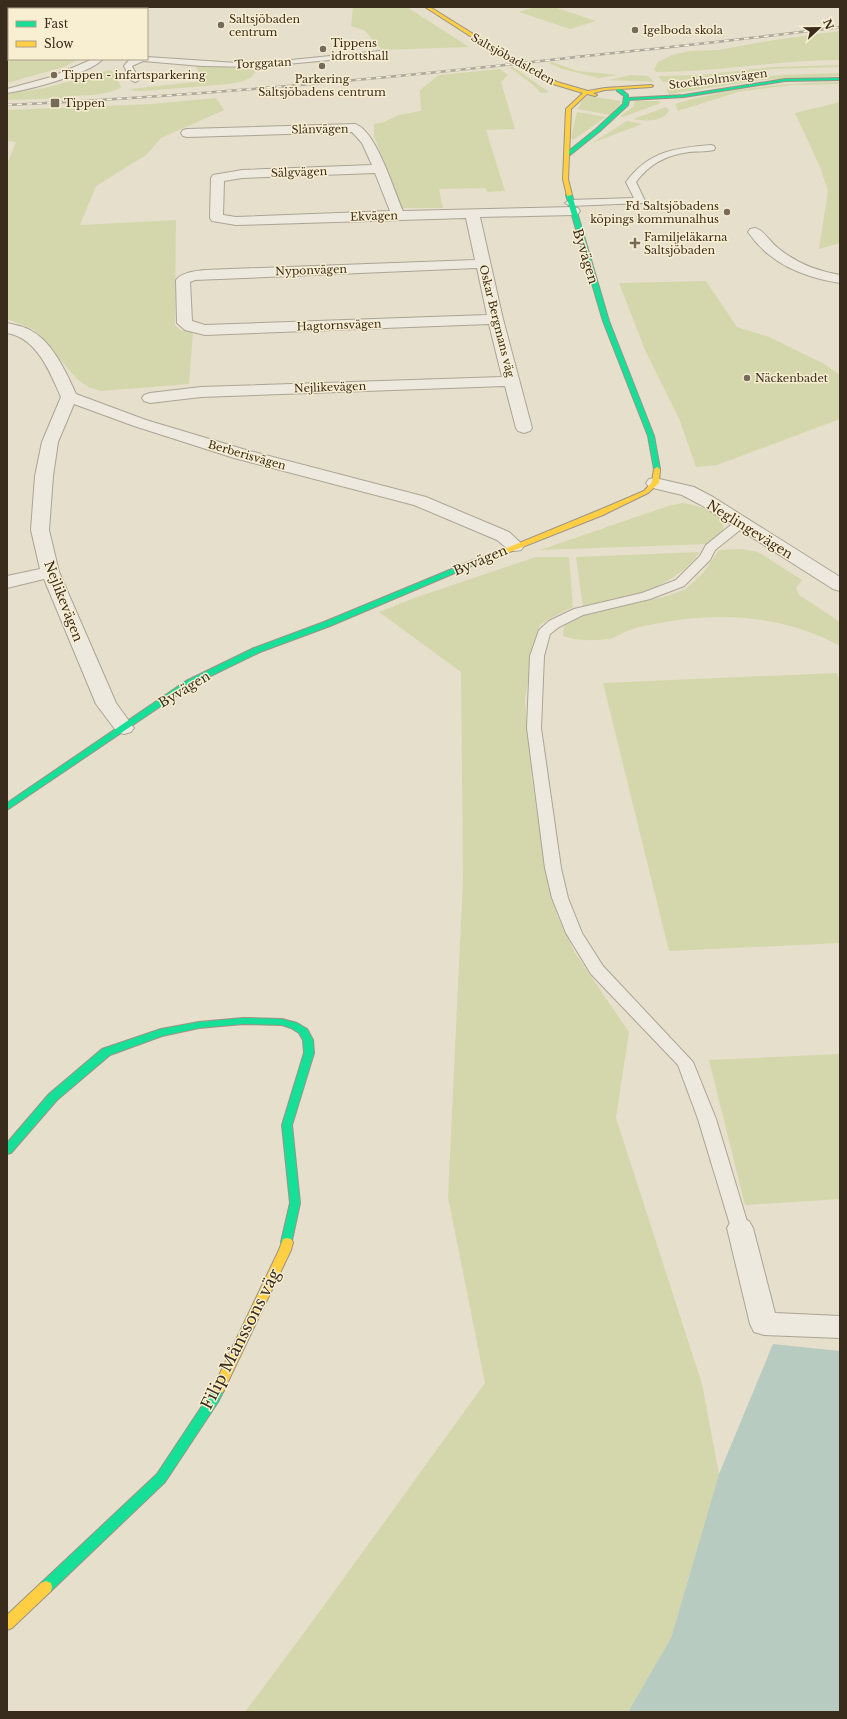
<svg xmlns="http://www.w3.org/2000/svg" width="847" height="1719" viewBox="0 0 847 1719" font-family="'Libre Baskerville',serif">
	<style>
		.green { fill: #d4d7ac }
		.water { fill: #b8cbc0 }
		.lines { fill: none; stroke-linecap: round; stroke-linejoin: round }
		.lane-casing { stroke: #aba495; stroke-width: 2 }
		.street-casing { stroke: #aba495; stroke-width: 2 }
		.fast-casing { stroke: #9b9385; stroke-width: 2 }
		.slow-casing { stroke: #9b9385; stroke-width: 2 }
		.lane { fill: #ede9de; fill-rule: evenodd }
		.street { fill: #ede9de; fill-rule: evenodd }
		.fast { fill: #16e098; fill-rule: evenodd }
		.slow { fill: #ffcf43; fill-rule: evenodd }
		.rail-casing { stroke: #aca89e; stroke-width: 2.5 }
		.rail { stroke: #f8eed1; stroke-width: 1.5; stroke-dasharray: 5; stroke-linecap: butt }
		.poi-dot { fill: #766b59; stroke: #f8eed1; stroke-width: 1.5 }
		.labels { text-anchor: middle; stroke-width: 3; stroke-linejoin: round; paint-order: stroke }
		.far-poi-label { font-size: 11px; fill: #3a2c1c; stroke: #f8eed1; text-anchor: start }
		.far-street-label { font-size: 11px; fill: #3a2c1c; stroke: #f8eed1 }
		.street-label { font-size: 13px; fill: #3a2c1c; stroke: #f8eed1 }
		.near-street-label { font-size: 16px; fill: #3a2c1c; stroke: #f8eed1 }
	</style>
	<rect width="100%" height="100%" fill="#e6dfcb"/>
	<path class="green" d="M 353,7 L 407,7 L 469,47 L 382,50 L 364,30 L 351,26 Z
		M 535,7 L 554,7 L 596,21 L 570,29 L 519,12 Z
		M 840,31 L 840,60 C 778,60 718,72 656,72 L 654,69 L 658,62 L 672,55 L 690,51 L 718,50 L 774,40 Z
		M 7,43 L 9,43 L 9,59 L 79,59 L 64,67 L 7,83 Z
		M 552,62 L 578,71 L 618,75 L 599,78 L 562,69 L 549,63 Z
		M 195,65 L 250,69 L 256,72 L 251,77 L 244,81 L 229,84 L 144,91 L 135,91 L 130,89 L 204,81 Z
		M 840,65 L 840,67 L 774,69 L 663,82 L 658,76 L 700,75 L 772,67 Z
		M 509,67 L 513,67 L 549,92 L 541,93 L 532,84 Z
		M 500,69 L 508,75 L 501,82 L 515,129 L 486,130 L 505,191 L 487,192 L 485,188 L 439,189 L 443,208 L 402,208 L 374,136 L 374,124 L 384,122 L 399,115 L 421,111 L 420,90 L 439,75 Z
		M 110,70 L 116,74 L 121,88 C 104,96 86,95 68,96 L 68,98 L 7,100 L 7,94 L 45,88 Z
		M 840,73 L 840,76 L 762,80 L 669,94 L 666,89 L 780,75 Z
		M 630,75 L 648,76 L 654,82 L 609,80 Z
		M 840,82 L 840,84 L 791,85 L 738,92 L 678,111 L 675,104 C 728,88 785,83 840,82 Z
		M 588,96 L 621,101 L 620,104 L 610,115 L 578,109 L 582,101 Z
		M 216,98 L 224,110 L 161,138 L 146,155 L 96,186 L 80,225 L 176,220 L 175,325 L 180,330 L 193,332 L 189,384 L 101,391 L 88,387 L 76,378 L 35,330 L 7,319 L 7,164 L 16,142 L 7,141 L 7,110 L 152,104 Z
		M 635,101 L 658,101 L 661,103 L 623,117 L 620,116 L 633,107 Z
		M 840,102 L 840,243 L 819,249 L 828,191 L 820,167 L 795,113 Z
		M 666,107 L 669,110 C 664,123 643,121 633,119 Z
		M 577,112 L 606,117 L 573,140 L 571,137 Z
		M 627,121 L 642,124 L 592,143 Z
		M 706,281 L 737,327 L 769,337 L 824,364 L 840,375 L 840,419 L 717,465 L 696,467 L 680,421 L 645,350 L 619,283 Z
		M 682,503 C 693,504 727,513 723,529 C 721,535 712,540 707,544 L 540,550 L 668,506 Z
		M 742,549 L 758,552 L 802,580 L 796,588 L 799,595 L 840,622 L 840,646 C 786,616 720,611 660,623 C 650,625 640,626 630,630 C 623,632 616,638 608,639 C 593,641 577,641 563,636 L 564,626 L 585,615 L 667,596 L 686,589 L 704,572 L 719,550 Z
		M 700,552 C 671,591 626,597 583,607 L 576,557 Z
		M 536,557 L 569,557 L 573,607 L 547,620 L 539,626 L 533,648 L 525,700 L 532,779 L 546,874 L 557,915 L 575,953 L 629,1032 L 616,1118 L 702,1384 L 719,1474 L 671,1638 L 628,1712 L 245,1712 L 312,1622 L 485,1383 L 448,1197 L 463,880 L 461,672 L 379,612 L 417,597 Z
		M 837,673 L 840,680 L 840,943 L 669,951 L 603,683 Z
		M 840,1054 L 840,1199 L 745,1205 L 709,1060 Z"/>
	<path class="water" d="M 773,1344 L 840,1351 L 840,1712 L 628,1712 L 671,1638 L 719,1474 Z"/>
	<g class="lines">
		<g class="lane-casing">
			<path id="lane" d="M 124,7 L 133,7 L 131,9 L 122,9 Z
				M 380,51 L 384,53 L 383,55 L 255,67 L 202,66 L 143,61 L 132,66 L 139,80 L 135,82 L 131,80 L 124,66 L 129,60 L 147,59 L 147,57 L 237,63 L 291,60 Z
				M 93,59 L 103,59 C 89,74 29,90 7,93 L 7,89 L 51,77 Z
				M 711,145 L 714,146 L 715,148 L 714,150 C 706,152 697,151 689,152 C 666,155 649,164 636,182 L 645,201 L 643,203 L 570,206 L 565,203 L 570,200 L 634,198 L 626,182 C 649,151 675,148 711,145 Z
				M 741,519 L 745,520 L 747,523 L 745,526 L 715,550 L 710,560 L 684,586 L 650,599 L 583,615 L 559,627 L 550,634 L 544,656 L 541,728 L 561,868 L 568,898 L 582,933 L 603,966 L 693,1062 L 716,1119 L 749,1228 L 746,1233 L 740,1235 L 734,1233 L 731,1228 L 698,1119 L 678,1065 L 591,974 L 566,933 L 552,898 L 545,868 L 527,728 L 530,656 L 539,630 L 549,621 L 574,609 L 642,593 L 676,580 L 700,556 L 706,545 L 737,520 Z"/>
		</g>
		<g class="street-casing">
			<path id="street" d="M 7,26 L 9,26 L 9,33 L 7,33 Z
				M 355,124 C 376,130 394,191 403,211 L 573,207 L 578,208 L 580,211 L 578,214 L 573,215 L 480,217 L 503,319 L 532,428 L 530,431 L 524,433 L 518,431 L 516,428 L 505,386 L 201,397 L 150,403 L 144,401 L 142,398 L 144,395 L 150,393 L 201,387 L 502,377 L 489,324 L 205,335 L 185,330 L 177,323 L 176,280 C 182,272 196,271 205,270 L 475,260 L 466,218 L 236,225 L 212,221 L 210,218 L 211,178 L 213,175 L 242,170 L 372,165 L 362,143 L 352,132 L 187,137 L 183,136 L 181,133 L 183,130 L 187,129 ZM 375,173 L 390,211 L 236,217 L 223,215 L 224,181 L 242,178 ZM 477,268 L 487,315 L 205,325 L 192,321 L 190,282 L 195,280 Z
				M 755,228 C 764,230 770,242 778,248 C 796,263 817,271 840,275 L 840,283 C 803,277 770,264 748,232 L 750,229 Z
				M 7,323 C 14,325 22,326 28,329 C 52,340 66,372 76,394 L 146,420 L 246,450 L 426,497 L 509,532 L 524,546 L 521,550 L 515,551 L 509,550 L 497,540 L 414,505 L 234,458 L 134,426 L 74,404 L 58,442 L 53,476 L 49,530 L 59,572 L 116,703 L 134,728 L 131,732 L 124,734 L 117,732 L 96,704 L 44,579 L 7,588 L 7,576 L 40,569 L 31,530 L 35,476 L 42,442 L 61,397 C 50,372 37,338 7,333 Z
				M 655,478 L 694,487 L 713,497 L 840,577 L 840,591 L 833,589 L 701,505 L 682,495 L 649,487 L 646,483 L 649,479 Z
				M 740,1218 L 749,1221 L 753,1228 L 775,1313 L 840,1316 L 840,1338 L 764,1335 L 754,1332 L 750,1324 L 727,1228 L 731,1221 Z"/>
		</g>
		<g class="fast-casing">
			<path id="fast" d="M 840,78 L 840,80 L 785,81 L 684,97 L 629,100 L 628,105 L 600,131 L 570,155 L 565,154 L 596,129 L 623,104 L 624,96 L 617,91 L 617,89 L 621,89 L 628,95 L 628,98 L 684,95 L 785,79 Z
				M 569,193 L 572,195 L 609,321 L 654,436 L 660,469 L 659,470 L 655,470 L 654,469 L 648,436 L 603,321 L 566,195 Z
				M 476,559 L 482,559 L 483,561 L 330,626 L 260,652 L 192,685 L 7,810 L 7,803 L 186,681 L 254,648 L 324,622 Z
				M 243,1018 L 282,1019 L 297,1023 L 307,1029 L 313,1040 L 314,1053 L 292,1125 L 300,1203 L 291,1245 L 287,1246 L 283,1245 L 281,1242 L 290,1203 L 282,1125 L 304,1053 L 303,1040 L 299,1033 L 291,1028 L 282,1025 L 243,1024 L 199,1028 L 162,1036 L 110,1055 L 57,1100 L 11,1153 L 7,1154 L 7,1143 L 49,1094 L 102,1049 L 161,1029 L 199,1022 Z
				M 219,1383 L 223,1384 L 225,1388 L 218,1402 L 165,1482 L 51,1591 L 46,1593 L 41,1591 L 40,1587 L 41,1583 L 157,1474 L 210,1394 L 215,1384 Z"/>
		</g>
		<g class="slow-casing">
			<path id="slow" d="M 425,7 L 430,7 L 518,62 L 557,82 L 588,91 L 605,88 L 651,85 L 653,86 L 651,87 L 605,90 L 593,93 L 597,95 L 595,96 L 587,94 L 571,109 L 568,179 L 572,195 L 567,196 L 563,179 L 566,109 L 583,93 L 553,84 L 514,64 Z
				M 657,467 L 660,469 L 659,483 L 648,493 L 603,515 L 482,563 L 476,563 L 475,561 L 597,511 L 644,491 L 652,482 L 654,469 Z
				M 287,1238 L 291,1239 L 293,1242 L 291,1250 L 223,1392 L 219,1393 L 215,1392 L 213,1388 L 279,1250 L 283,1239 Z
				M 46,1581 L 51,1583 L 52,1587 L 51,1591 L 12,1628 L 7,1630 L 7,1615 L 41,1583 Z"/>
		</g>
		<use href="#lane" class="lane"/>
		<use href="#street" class="street"/>
		<use href="#fast" class="fast"/>
		<use href="#slow" class="slow"/>
		<g class="rail-casing">
			<path id="rail" d="M 7,105 C 195,96 382,79 568,58 C 659,48 750,39 840,27"/>
		</g>
		<use href="#rail" class="rail"/>
	</g>
	<g class="poi-dot">
		<circle cx="221" cy="25" r="4"/>
		<circle cx="635" cy="30" r="4"/>
		<circle cx="323" cy="49" r="4"/>
		<circle cx="322" cy="66" r="4"/>
		<circle cx="54" cy="75" r="4"/>
		<rect x="50" y="98" width="10" height="10" rx="2"/>
		<circle cx="727" cy="212" r="4"/>
		<path d="M633 237h4v4h4v4h-4v4h-4v-4h-4v-4h4z"/>
		<circle cx="747" cy="378" r="4"/>
	</g>
	<g class="labels">
		<g class="far-poi-label">
			<text x="229" y="23">Saltsjöbaden<tspan x="229" dy="13">centrum</tspan></text>
			<text x="643" y="34">Igelboda skola</text>
			<text x="331" y="47">Tippens<tspan x="331" dy="13">idrottshall</tspan></text>
			<text x="62" y="79">Tippen - infartsparkering</text>
			<text x="322" y="83" text-anchor="middle">Parkering<tspan x="322" dy="13">Saltsjöbadens centrum</tspan></text>
			<text x="64" y="107">Tippen</text>
			<text x="719" y="210" text-anchor="end">Fd Saltsjöbadens<tspan x="719" dy="13">köpings kommunalhus</tspan></text>
			<text x="644" y="241">Familjeläkarna<tspan x="644" dy="13">Saltsjöbaden</tspan></text>
			<text x="755" y="382">Näckenbadet</text>
		</g>
		<g class="far-street-label">
			<text transform="translate(513 59) rotate(29)" y="4">Saltsjöbadsleden</text>
			<text transform="translate(263 63) rotate(-3)" y="4">Torggatan</text>
			<text transform="translate(718 79) rotate(-7)" y="4">Stockholmsvägen</text>
			<text transform="translate(320 129) rotate(-1)" y="4">Slånvägen</text>
			<text transform="translate(299 172) rotate(-2)" y="4">Sälgvägen</text>
			<text transform="translate(374 216) rotate(-2)" y="4">Ekvägen</text>
			<text transform="translate(311 270) rotate(-2)" y="4">Nyponvägen</text>
			<text transform="translate(497 321) rotate(76)" y="4">Oskar Bergmans väg</text>
			<text transform="translate(339 325) rotate(-2)" y="4">Hagtornsvägen</text>
			<text transform="translate(330 387) rotate(-2)" y="4">Nejlikevägen</text>
			<text transform="translate(247 455) rotate(16)" y="4">Berberisvägen</text>
		</g>
		<g class="street-label">
			<text transform="translate(586 256) rotate(73)" y="5">Byvägen</text>
			<text transform="translate(750 529) rotate(32)" y="5">Neglingevägen</text>
			<text transform="translate(480 560) rotate(-23)" y="5">Byvägen</text>
			<text transform="translate(64 601) rotate(69)" y="5">Nejlikevägen</text>
			<text transform="translate(184 689) rotate(-31)" y="5">Byvägen</text>
		</g>
		<g class="near-street-label">
			<text transform="translate(240 1339) rotate(-63)" y="6">Filip Månssons väg</text>
		</g>
	</g>
	<rect width="847" height="1719" fill="none" stroke="#3a2c1c" stroke-width="16"/>
	<rect x="8" y="8" width="140" height="52" fill="#f8eed1" stroke="#aca089"/>
	<rect x="16" y="21" width="20" height="6" fill="#16e098" stroke="#aca089"/>
	<text x="44" y="28" font-size="12" fill="#3a2c1c">Fast</text>
	<rect x="16" y="41" width="20" height="6" fill="#ffcf43" stroke="#aca089"/>
	<text x="44" y="48" font-size="12" fill="#3a2c1c">Slow</text>
	<g transform="translate(819 28) rotate(68)" stroke="#f8eed1" stroke-width="3" paint-order="stroke">
	<path d="M0-3L7 15L0 10L-7 15Z" fill="#3a2c1c"/>
	<text y="-6" font-size="11" font-weight="bold" text-anchor="middle" fill="#3a2c1c">N</text>
	</g>
</svg>
